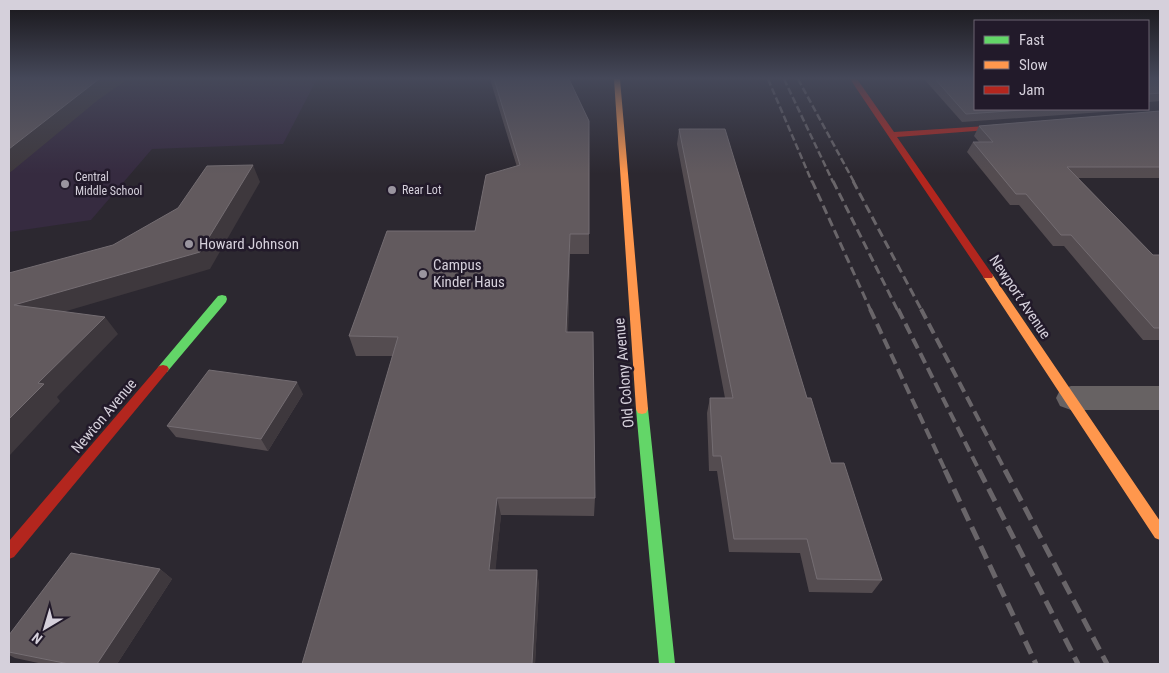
<svg xmlns="http://www.w3.org/2000/svg" width="1169" height="673" viewBox="0 0 1169 673" font-family="'Roboto Condensed',sans-serif">
	<style>
		.built { fill: #362b40 }
		.lines { fill: none; stroke-linecap: round; stroke-linejoin: round }
		.street { fill: #676263; fill-rule: evenodd }
		.fast { fill: #63d668; fill-rule: evenodd }
		.slow { fill: #ff974d; fill-rule: evenodd }
		.jam { fill: #b3261e; fill-rule: evenodd }
		.rail-far3 { stroke: #696569; stroke-width: 2.5; stroke-dasharray: 7 3; stroke-linecap: butt }
		.rail-far2 { stroke: #696569; stroke-width: 3; stroke-dasharray: 9 4.5; stroke-linecap: butt }
		.rail-far1 { stroke: #696569; stroke-width: 4; stroke-dasharray: 11 5.5; stroke-linecap: butt }
		.rail { stroke: #696569; stroke-width: 5; stroke-dasharray: 14 7; stroke-linecap: butt }
		.wall { fill: #544c50 }
		.shaded-wall { fill: #3e383d }
		.building { fill: #625a5e; stroke: #746d72 }
		.poi-dot { fill: #9a959f; stroke: #221a2a; stroke-width: 2 }
		.labels { text-anchor: middle; stroke-width: 5; stroke-linejoin: round; paint-order: stroke }
		.far-poi-label { font-size: 12px; fill: #d5d0db; stroke: #221a2a; text-anchor: start }
		.poi-label { font-size: 15px; fill: #d5d0db; stroke: #221a2a; text-anchor: start }
		.street-label { font-size: 15px; fill: #d5d0db; stroke: #221a2a }
	</style>
	<rect width="100%" height="100%" fill="#2c2830"/>
	<path class="built" d="M 9,79 L 317,79 L 283,144 L 152,149 L 91,220 L 9,232 Z"/>
	<g class="lines">
		<path class="street" d="M 1071,386 L 1160,386 L 1160,410 L 1071,410 L 1060,406 L 1056,398 L 1060,390 Z"/>
		<path class="fast" d="M 222,295 L 226,296 L 227,299 L 226,302 L 167,372 L 159,372 L 157,369 L 159,366 L 218,296 Z
			M 642,404 L 646,405 L 648,409 L 675,664 L 659,664 L 636,409 L 638,405 Z"/>
		<path class="slow" d="M 614,79 L 620,79 L 648,409 L 646,413 L 642,414 L 638,413 L 636,409 Z
			M 988,273 L 992,274 L 1160,521 L 1160,540 L 1155,538 L 984,278 L 983,276 Z"/>
		<path class="jam" d="M 850,79 L 857,79 L 894,132 L 1017,124 L 1017,128 L 1014,128 L 897,137 L 992,274 L 993,276 L 992,278 L 984,278 Z
			M 163,365 L 167,366 L 169,369 L 167,372 L 14,557 L 9,559 L 9,541 L 159,366 Z"/>
		<path class="rail-far3" d="M 768,79 L 812,182
			M 784,79 L 833,182
			M 798,79 L 854,182"/>
		<path class="rail-far2" d="M 812,181 L 871,311
			M 833,181 L 898,311
			M 853,181 L 922,311"/>
		<path class="rail-far1" d="M 870,309 L 946,472
			M 898,309 L 980,472
			M 921,309 L 1006,472"/>
		<path class="rail" d="M 945,470 L 1036,664
			M 979,470 L 1078,664
			M 1005,470 L 1107,664"/>
	</g>
	<path class="wall" d="M 490,79 L 569,79 L 589,121 L 589,254 L 570,254 L 568,332 L 595,498 L 594,516 L 501,515 L 495,570 L 537,570 L 539,586 L 535,664 L 392,356 L 356,356 L 349,336 L 475,231 L 517,167 Z
		M 924,79 L 975,79 L 975,109 L 1144,109 L 962,122 Z
		M 1148,79 L 1160,80 L 1160,101 L 1149,102 L 1148,103 Z
		M 1160,111 L 1160,178 L 1078,178 L 1153,255 L 1160,255 L 1160,340 L 1143,340 L 1064,246 L 1053,246 L 1019,205 L 1010,205 L 967,152 L 973,142 L 979,142 L 974,136 L 979,126 Z
		M 679,129 L 807,398 L 831,463 L 882,580 L 872,593 L 809,592 L 800,553 L 729,552 L 717,471 L 709,471 L 707,413 L 710,398 L 725,398 L 677,144 Z
		M 303,394 L 268,451 L 176,437 L 167,426 Z
		M 160,569 L 172,579 L 117,664 L 43,664 L 15,658 L 9,655 L 9,635 Z"/>
	<path class="shaded-wall" d="M 99,79 L 128,79 L 98,100 L 12,171 L 9,173 L 9,149 Z
		M 253,165 L 260,182 L 210,269 L 29,322 L 14,305 Z
		M 570,234 L 570,254 L 567,352 L 566,332 Z
		M 105,317 L 118,334 L 57,397 L 60,401 L 10,455 L 9,454 L 9,419 L 38,383 Z
		M 297,382 L 303,394 L 268,451 L 261,439 Z
		M 497,498 L 501,515 L 494,586 L 489,570 Z
		M 160,569 L 172,579 L 117,664 L 97,664 Z
		M 537,570 L 539,586 L 535,664 L 532,664 Z"/>
	<path class="building" d="M 9,79 L 99,79 L 9,149 Z
		M 494,79 L 569,79 L 589,121 L 589,234 L 570,234 L 566,332 L 593,332 L 595,498 L 497,498 L 489,570 L 537,570 L 532,664 L 302,664 L 398,337 L 349,336 L 387,231 L 475,231 L 486,175 L 520,165 Z
		M 935,79 L 975,79 L 975,109 L 1036,109 L 966,114 Z
		M 1148,79 L 1160,80 L 1160,93 L 1148,94 Z
		M 1160,111 L 1160,167 L 1067,167 L 1153,255 L 1160,255 L 1160,328 L 1154,328 L 1071,235 L 1061,235 L 1026,194 L 1016,194 L 973,142 L 993,142 L 979,126 Z
		M 679,129 L 725,129 L 807,398 L 811,398 L 831,463 L 844,463 L 882,580 L 817,579 L 807,539 L 734,539 L 721,456 L 713,456 L 710,398 L 733,398 Z
		M 253,165 L 200,252 L 14,305 L 105,317 L 38,383 L 44,384 L 9,419 L 9,273 L 113,245 L 178,208 L 207,166 Z
		M 209,370 L 297,382 L 261,439 L 167,426 Z
		M 71,553 L 160,569 L 97,664 L 69,664 L 9,652 L 9,635 Z"/>
	<linearGradient id="sky" x2="0" y2="1"><stop stop-color="#18161a"/><stop offset="0.45" stop-color="#454859"/><stop offset="1" stop-color="#454859" stop-opacity="0"/></linearGradient>
	<rect width="1169" height="174" fill="url(#sky)"/>
	<g class="poi-dot">
		<circle cx="65" cy="184" r="5"/>
		<circle cx="392" cy="190" r="5"/>
		<circle cx="189" cy="244" r="5"/>
		<circle cx="423" cy="274" r="5"/>
	</g>
	<g class="labels">
		<g class="far-poi-label">
			<text x="75" y="181">Central<tspan x="75" dy="14">Middle School</tspan></text>
			<text x="402" y="194">Rear Lot</text>
		</g>
		<g class="poi-label">
			<text x="199" y="249">Howard Johnson</text>
			<text x="433" y="270">Campus<tspan x="433" dy="17">Kinder Haus</tspan></text>
		</g>
		<g class="street-label">
			<text transform="translate(1020 297) rotate(56)" y="5">Newport Avenue</text>
			<text transform="translate(624 373) rotate(-95)" y="5">Old Colony Avenue</text>
			<text transform="translate(104 416) rotate(-50)" y="5">Newton Avenue</text>
		</g>
	</g>
	<rect width="1169" height="673" fill="none" stroke="#d5d0db" stroke-width="20"/>
	<rect x="974" y="20" width="175" height="90" fill="#221a2a" stroke="#6a6371"/>
	<rect x="984" y="36" width="25" height="8" fill="#63d668" stroke="#6a6371"/>
	<text x="1019" y="45" font-size="15" fill="#d5d0db">Fast</text>
	<rect x="984" y="61" width="25" height="8" fill="#ff974d" stroke="#6a6371"/>
	<text x="1019" y="70" font-size="15" fill="#d5d0db">Slow</text>
	<rect x="984" y="86" width="25" height="8" fill="#b3261e" stroke="#6a6371"/>
	<text x="1019" y="95" font-size="15" fill="#d5d0db">Jam</text>
	<g transform="translate(45 628) rotate(218)" stroke="#221a2a" stroke-width="4" paint-order="stroke">
	<path d="M0-4L9 19L0 12L-9 19Z" fill="#d5d0db"/>
	<text y="-8" font-size="14" font-weight="bold" text-anchor="middle" fill="#d5d0db">N</text>
	</g>
</svg>
